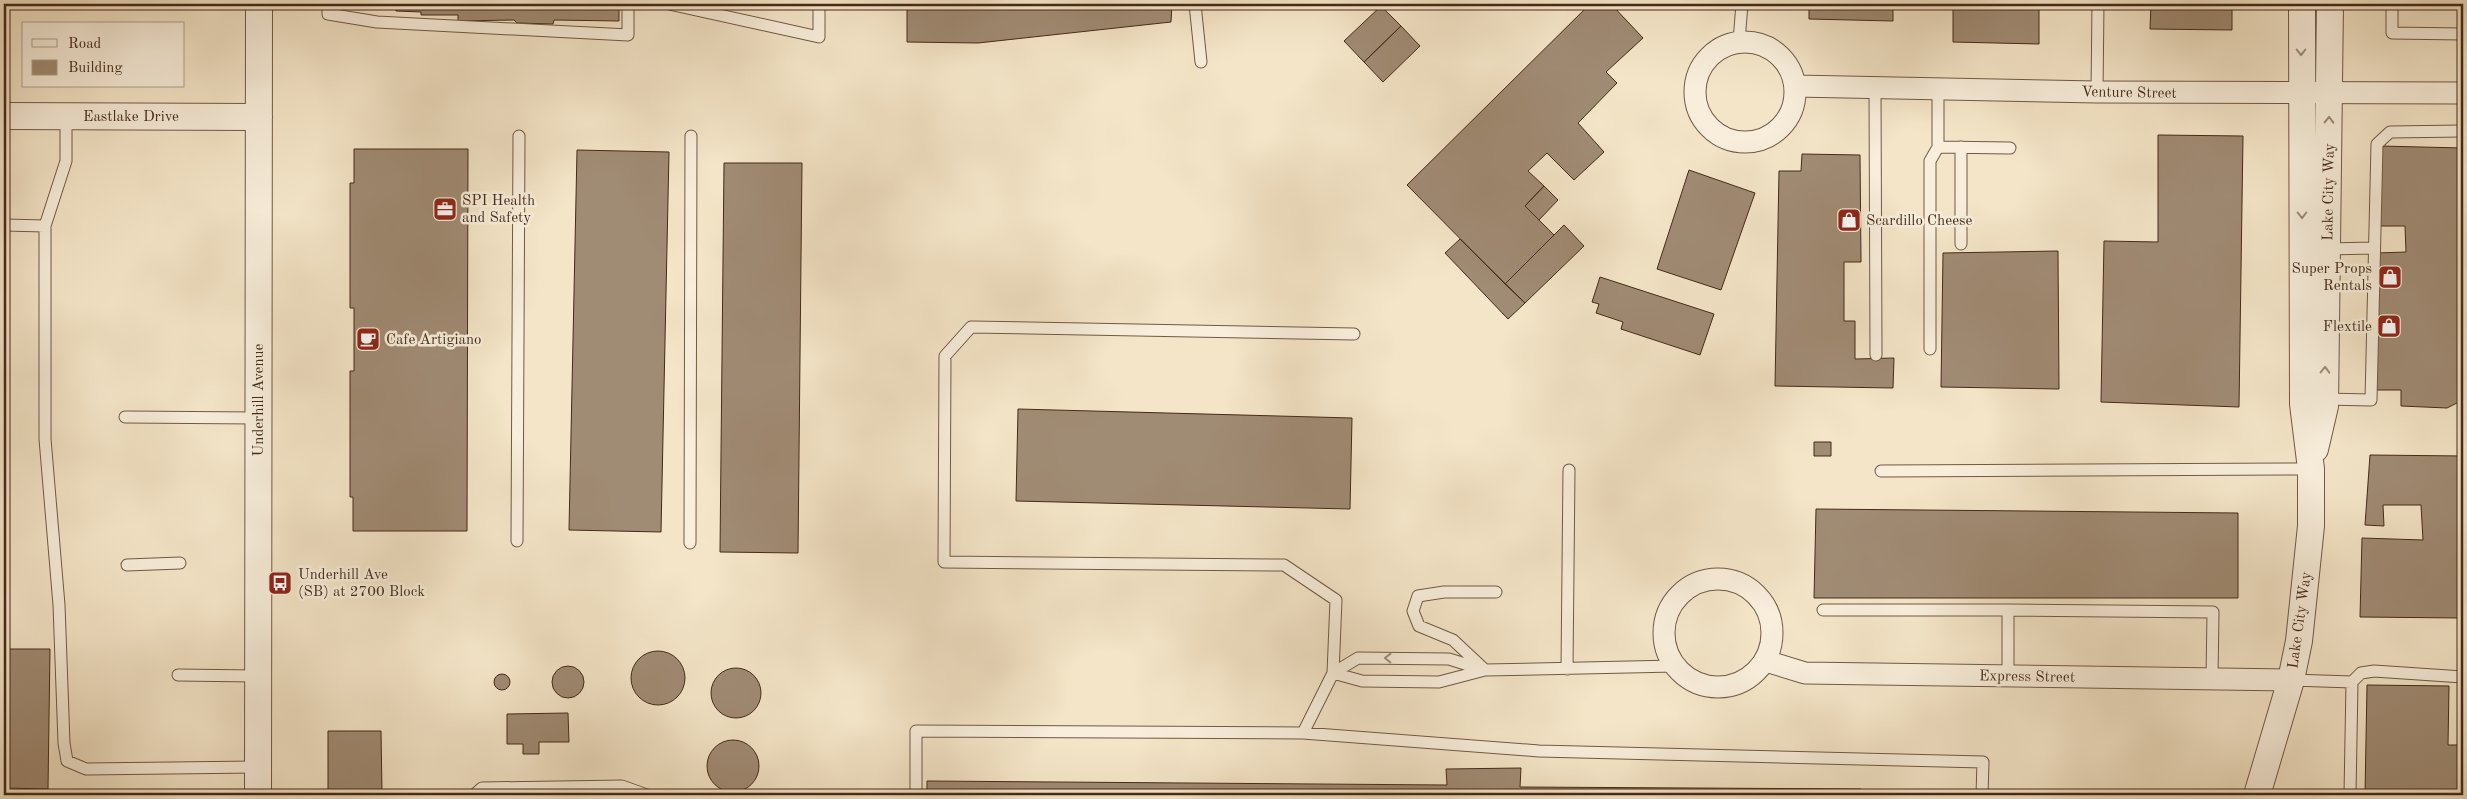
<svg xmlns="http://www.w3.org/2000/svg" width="2467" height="799" viewBox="0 0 2467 799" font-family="'Old Standard TT',serif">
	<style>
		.building { fill: #a08b74; stroke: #452a19 }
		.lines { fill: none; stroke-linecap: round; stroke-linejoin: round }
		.service-casing { stroke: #715945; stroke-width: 13 }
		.minor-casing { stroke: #715945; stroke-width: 23 }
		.tertiary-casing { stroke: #715945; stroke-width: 28 }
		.service { stroke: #f8eedb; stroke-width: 11 }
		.minor { stroke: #f8eedb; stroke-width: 21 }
		.tertiary { stroke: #f8eedb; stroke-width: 26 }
		.oneway { stroke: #9e8c7a }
		.labels { text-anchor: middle; stroke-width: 5; stroke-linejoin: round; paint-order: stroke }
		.street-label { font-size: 15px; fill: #452a19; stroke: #f8eedb }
		.poi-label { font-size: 15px; fill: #452a19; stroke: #f8eedb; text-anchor: start }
	</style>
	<rect width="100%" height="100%" fill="#f4e5c8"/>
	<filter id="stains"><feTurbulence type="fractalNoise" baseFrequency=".004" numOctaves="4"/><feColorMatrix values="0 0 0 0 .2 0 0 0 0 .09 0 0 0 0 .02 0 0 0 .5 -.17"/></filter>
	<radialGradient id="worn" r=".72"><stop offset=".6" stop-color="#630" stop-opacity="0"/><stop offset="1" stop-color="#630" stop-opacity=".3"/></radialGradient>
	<path class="building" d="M 4,4 L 101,4 L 101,5 Z
		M 343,4 L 619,4 L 619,21 L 554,20 L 553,24 L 517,23 L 514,20 L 458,21 L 458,15 L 421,15 L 421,12 L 396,11 L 395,8 L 383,9 L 383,6 L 343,6 Z
		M 907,4 L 1172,4 L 1171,22 L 978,43 L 907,42 Z
		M 1590,4 L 1611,4 L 1643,38 L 1606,72 L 1617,83 L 1578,123 L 1604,152 L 1574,180 L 1547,153 L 1528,171 L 1544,186 L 1525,206 L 1554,235 L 1505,284 L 1407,185 Z
		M 1809,4 L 1893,4 L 1893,21 L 1809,19 Z
		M 1953,4 L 2039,4 L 2039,44 L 1953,42 Z
		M 2151,4 L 2232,4 L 2232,30 L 2150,29 Z
		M 1381,6 L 1401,26 L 1364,62 L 1344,41 Z
		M 1401,26 L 1420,46 L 1383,82 L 1364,62 Z
		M 2158,135 L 2243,136 L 2239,407 L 2101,402 L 2104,241 L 2158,242 Z
		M 2381,146 L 2462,148 L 2463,400 L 2447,408 L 2401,406 L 2401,390 L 2374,390 L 2377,253 L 2406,252 L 2405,226 L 2377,226 Z
		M 354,149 L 468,149 L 467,531 L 353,531 L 353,497 L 350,497 L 350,371 L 354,371 L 354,308 L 350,308 L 350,183 L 354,183 Z
		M 577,150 L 669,152 L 661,532 L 569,530 Z
		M 1802,154 L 1860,155 L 1861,262 L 1844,262 L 1844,321 L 1855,321 L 1855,359 L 1894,358 L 1893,388 L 1775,386 L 1779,171 L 1801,171 Z
		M 724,163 L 802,163 L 798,553 L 720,552 Z
		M 1689,170 L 1755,193 L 1721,290 L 1657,269 Z
		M 1544,186 L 1558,200 L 1539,220 L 1525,206 Z
		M 1564,225 L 1584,246 L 1525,303 L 1505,284 Z
		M 1460,239 L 1525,303 L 1508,319 L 1445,253 Z
		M 2058,251 L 2059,389 L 1941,387 L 1943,253 Z
		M 1600,277 L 1714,314 L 1700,355 L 1621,329 L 1623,322 L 1596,313 L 1599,304 L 1592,302 Z
		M 1018,409 L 1352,418 L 1350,509 L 1016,501 Z
		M 1814,442 L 1831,442 L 1831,456 L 1814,456 Z
		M 2370,455 L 2463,456 L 2463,618 L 2360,617 L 2362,538 L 2423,540 L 2421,505 L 2383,505 L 2384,526 L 2365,525 Z
		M 1816,509 L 2238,513 L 2238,598 L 1814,598 Z
		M 4,649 L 50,649 L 48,789 L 4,788 Z
		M631 678a27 27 0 1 1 54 0a27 27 0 1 1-54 0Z
		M552 682a16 16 0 1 1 32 0a16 16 0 1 1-32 0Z
		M711 693a25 25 0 1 1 50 0a25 25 0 1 1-50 0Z
		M494 682a8 8 0 1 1 16 0a8 8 0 1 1-16 0Z
		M 2367,685 L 2449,686 L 2448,745 L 2463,745 L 2463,795 L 2365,795 Z
		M 568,713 L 569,742 L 539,742 L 539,754 L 523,754 L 523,744 L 507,744 L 507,714 Z
		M 328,731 L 381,731 L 382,793 L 328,793 Z
		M707 766a26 26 0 1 1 52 0a26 26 0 1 1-52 0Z
		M 1521,768 L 1520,787 L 1861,789 L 1861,795 L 927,795 L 927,781 L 1447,785 L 1446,769 Z"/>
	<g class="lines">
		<g class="service-casing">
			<path id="service" d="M 328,4 L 328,14 L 377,22 L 628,35 L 628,4
				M 669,4 L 819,37 L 819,4
				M 1195,4 L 1201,62
				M 2392,4 L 2392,33 L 2463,34
				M 1739,41 L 1742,4
				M 1875,88 L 1876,355
				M 2097,92 L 2098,4
				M 66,116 L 66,161 L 45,226 L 45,439 L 59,605 L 64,743 L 67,761 L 86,769 L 259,767
				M 1938,147 L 2010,148
				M 4,225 L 45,226
				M 1961,244 L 1961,147
				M 2327,249 L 2374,248
				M 1930,349 L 1930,161 L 1938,147 L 1938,89
				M 2325,399 L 2371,400 L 2377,144 L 2390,132 L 2463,131
				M 125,417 L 258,418
				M 1881,471 L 2311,469
				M 517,541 L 519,136
				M 690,543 L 691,136
				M 127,565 L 180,563
				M 1823,610 L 2008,610 L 2008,676
				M 2008,610 L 2213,612 L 2212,679
				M 1567,669 L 1569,470
				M 1485,670 L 1453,640 L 1419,626 L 1413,611 L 1418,596 L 1444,592 L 1496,592
				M 1333,673 L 1362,681 L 1439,682 L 1485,670 L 1675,666
				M 1333,673 L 1358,658 L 1449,659 L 1481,669
				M 178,675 L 259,676
				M 2291,680 L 2352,682 L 2350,795
				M 2352,682 L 2361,673 L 2374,671 L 2463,677
				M 1303,733 L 1333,673 L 1336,600 L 1284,565 L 944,562 L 945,356 L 971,327 L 1354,334
				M 474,795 L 482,788 L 622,786 L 647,795
				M 916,795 L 916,731 L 1303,733 L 1539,751 L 1983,762 L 1982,795"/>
		</g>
		<g class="minor-casing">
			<path id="minor" d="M1695 92a50 50 0 1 1 100 0a50 50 0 1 1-100 0Z
				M 1795,86 L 2097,92 L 2463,93
				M1664 633a54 54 0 1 1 108 0a54 54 0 1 1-108 0Z
				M 1766,661 L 1805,673 L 2291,680"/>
		</g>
		<g class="tertiary-casing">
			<path id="tertiary" d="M 4,116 L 259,117
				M 2315,449 L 2325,406 L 2330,4
				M 258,795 L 259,4
				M 2257,795 L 2291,680 L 2299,641 L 2311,526 L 2311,469 L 2303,404 L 2302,4"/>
		</g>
		<use href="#service" class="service"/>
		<use href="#minor" class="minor"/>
		<use href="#tertiary" class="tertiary"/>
	</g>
	<defs><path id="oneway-chevron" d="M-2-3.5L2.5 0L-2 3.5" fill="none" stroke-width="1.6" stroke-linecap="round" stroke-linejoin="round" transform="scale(1.25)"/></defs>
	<g class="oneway">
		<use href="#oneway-chevron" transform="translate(2301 52) rotate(90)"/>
		<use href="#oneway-chevron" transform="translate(2329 120) rotate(-89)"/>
		<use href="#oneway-chevron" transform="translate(2302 215) rotate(90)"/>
		<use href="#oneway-chevron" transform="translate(2325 370) rotate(-89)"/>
		<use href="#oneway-chevron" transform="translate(1388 658) rotate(-179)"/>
	</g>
	<defs>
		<g id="office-square" transform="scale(1.25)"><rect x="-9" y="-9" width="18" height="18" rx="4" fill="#8f2418" stroke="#f8eedb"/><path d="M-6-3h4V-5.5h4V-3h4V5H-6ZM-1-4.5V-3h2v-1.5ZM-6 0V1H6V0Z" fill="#fff"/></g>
		<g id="shop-square" transform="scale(1.25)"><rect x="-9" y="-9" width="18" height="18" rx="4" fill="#8f2418" stroke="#f8eedb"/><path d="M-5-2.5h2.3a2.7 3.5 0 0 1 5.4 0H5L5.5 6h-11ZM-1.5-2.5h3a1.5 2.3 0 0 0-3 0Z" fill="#fff"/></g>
		<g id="cafe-square" transform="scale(1.25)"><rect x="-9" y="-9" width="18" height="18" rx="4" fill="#8f2418" stroke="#f8eedb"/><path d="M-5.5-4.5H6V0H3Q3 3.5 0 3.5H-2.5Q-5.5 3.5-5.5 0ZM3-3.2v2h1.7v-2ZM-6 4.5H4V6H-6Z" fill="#fff"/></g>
		<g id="bus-square" transform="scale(1.25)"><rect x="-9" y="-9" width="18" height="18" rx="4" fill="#8f2418" stroke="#f8eedb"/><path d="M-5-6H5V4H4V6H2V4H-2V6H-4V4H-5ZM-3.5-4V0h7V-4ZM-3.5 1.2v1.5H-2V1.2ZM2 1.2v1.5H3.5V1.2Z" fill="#fff"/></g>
	</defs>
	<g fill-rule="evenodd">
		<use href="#office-square" x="445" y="209"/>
		<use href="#shop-square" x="1849" y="220"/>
		<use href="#shop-square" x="2390" y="277"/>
		<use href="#shop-square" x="2389" y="326"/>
		<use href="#cafe-square" x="368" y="339"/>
		<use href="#bus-square" x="280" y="583"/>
	</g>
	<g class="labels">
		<g class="street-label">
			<text transform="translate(2129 92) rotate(1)" y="5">Venture Street</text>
			<text x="131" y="121">Eastlake Drive</text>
			<text transform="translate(2328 192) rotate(-89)" y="5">Lake City Way</text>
			<text transform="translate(258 400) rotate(-90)" y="5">Underhill Avenue</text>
			<text transform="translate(2299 620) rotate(-82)" y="5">Lake City Way</text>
			<text transform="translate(2027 676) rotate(1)" y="5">Express Street</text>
		</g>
		<g class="poi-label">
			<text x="462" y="205">SPI Health<tspan x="462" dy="17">and Safety</tspan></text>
			<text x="1866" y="225">Scardillo Cheese</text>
			<text x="2372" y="273" text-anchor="end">Super Props<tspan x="2372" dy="17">Rentals</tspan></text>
			<text x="2372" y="331" text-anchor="end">Flextile</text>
			<text x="386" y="344">Cafe Artigiano</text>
			<text x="298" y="579">Underhill Ave<tspan x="298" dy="17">(SB) at 2700 Block</tspan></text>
		</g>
	</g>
	<rect width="2467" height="799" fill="none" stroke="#f4e5c8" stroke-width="20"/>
	<rect x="5" y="5" width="2457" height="789" fill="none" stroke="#452a19" stroke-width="2.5"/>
	<rect x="10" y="10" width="2447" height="779" fill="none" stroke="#452a19"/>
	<rect x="22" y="22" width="162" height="65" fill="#f8eedb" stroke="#b0a08d"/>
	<rect x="32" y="39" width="25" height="8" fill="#f8eedb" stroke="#b0a08d"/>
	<text x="68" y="48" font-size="15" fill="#452a19">Road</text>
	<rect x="32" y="60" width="25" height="15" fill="#a08b74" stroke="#b0a08d"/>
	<text x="68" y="72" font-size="15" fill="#452a19">Building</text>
	<rect width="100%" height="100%" filter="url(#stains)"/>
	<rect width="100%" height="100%" fill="url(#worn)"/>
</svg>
